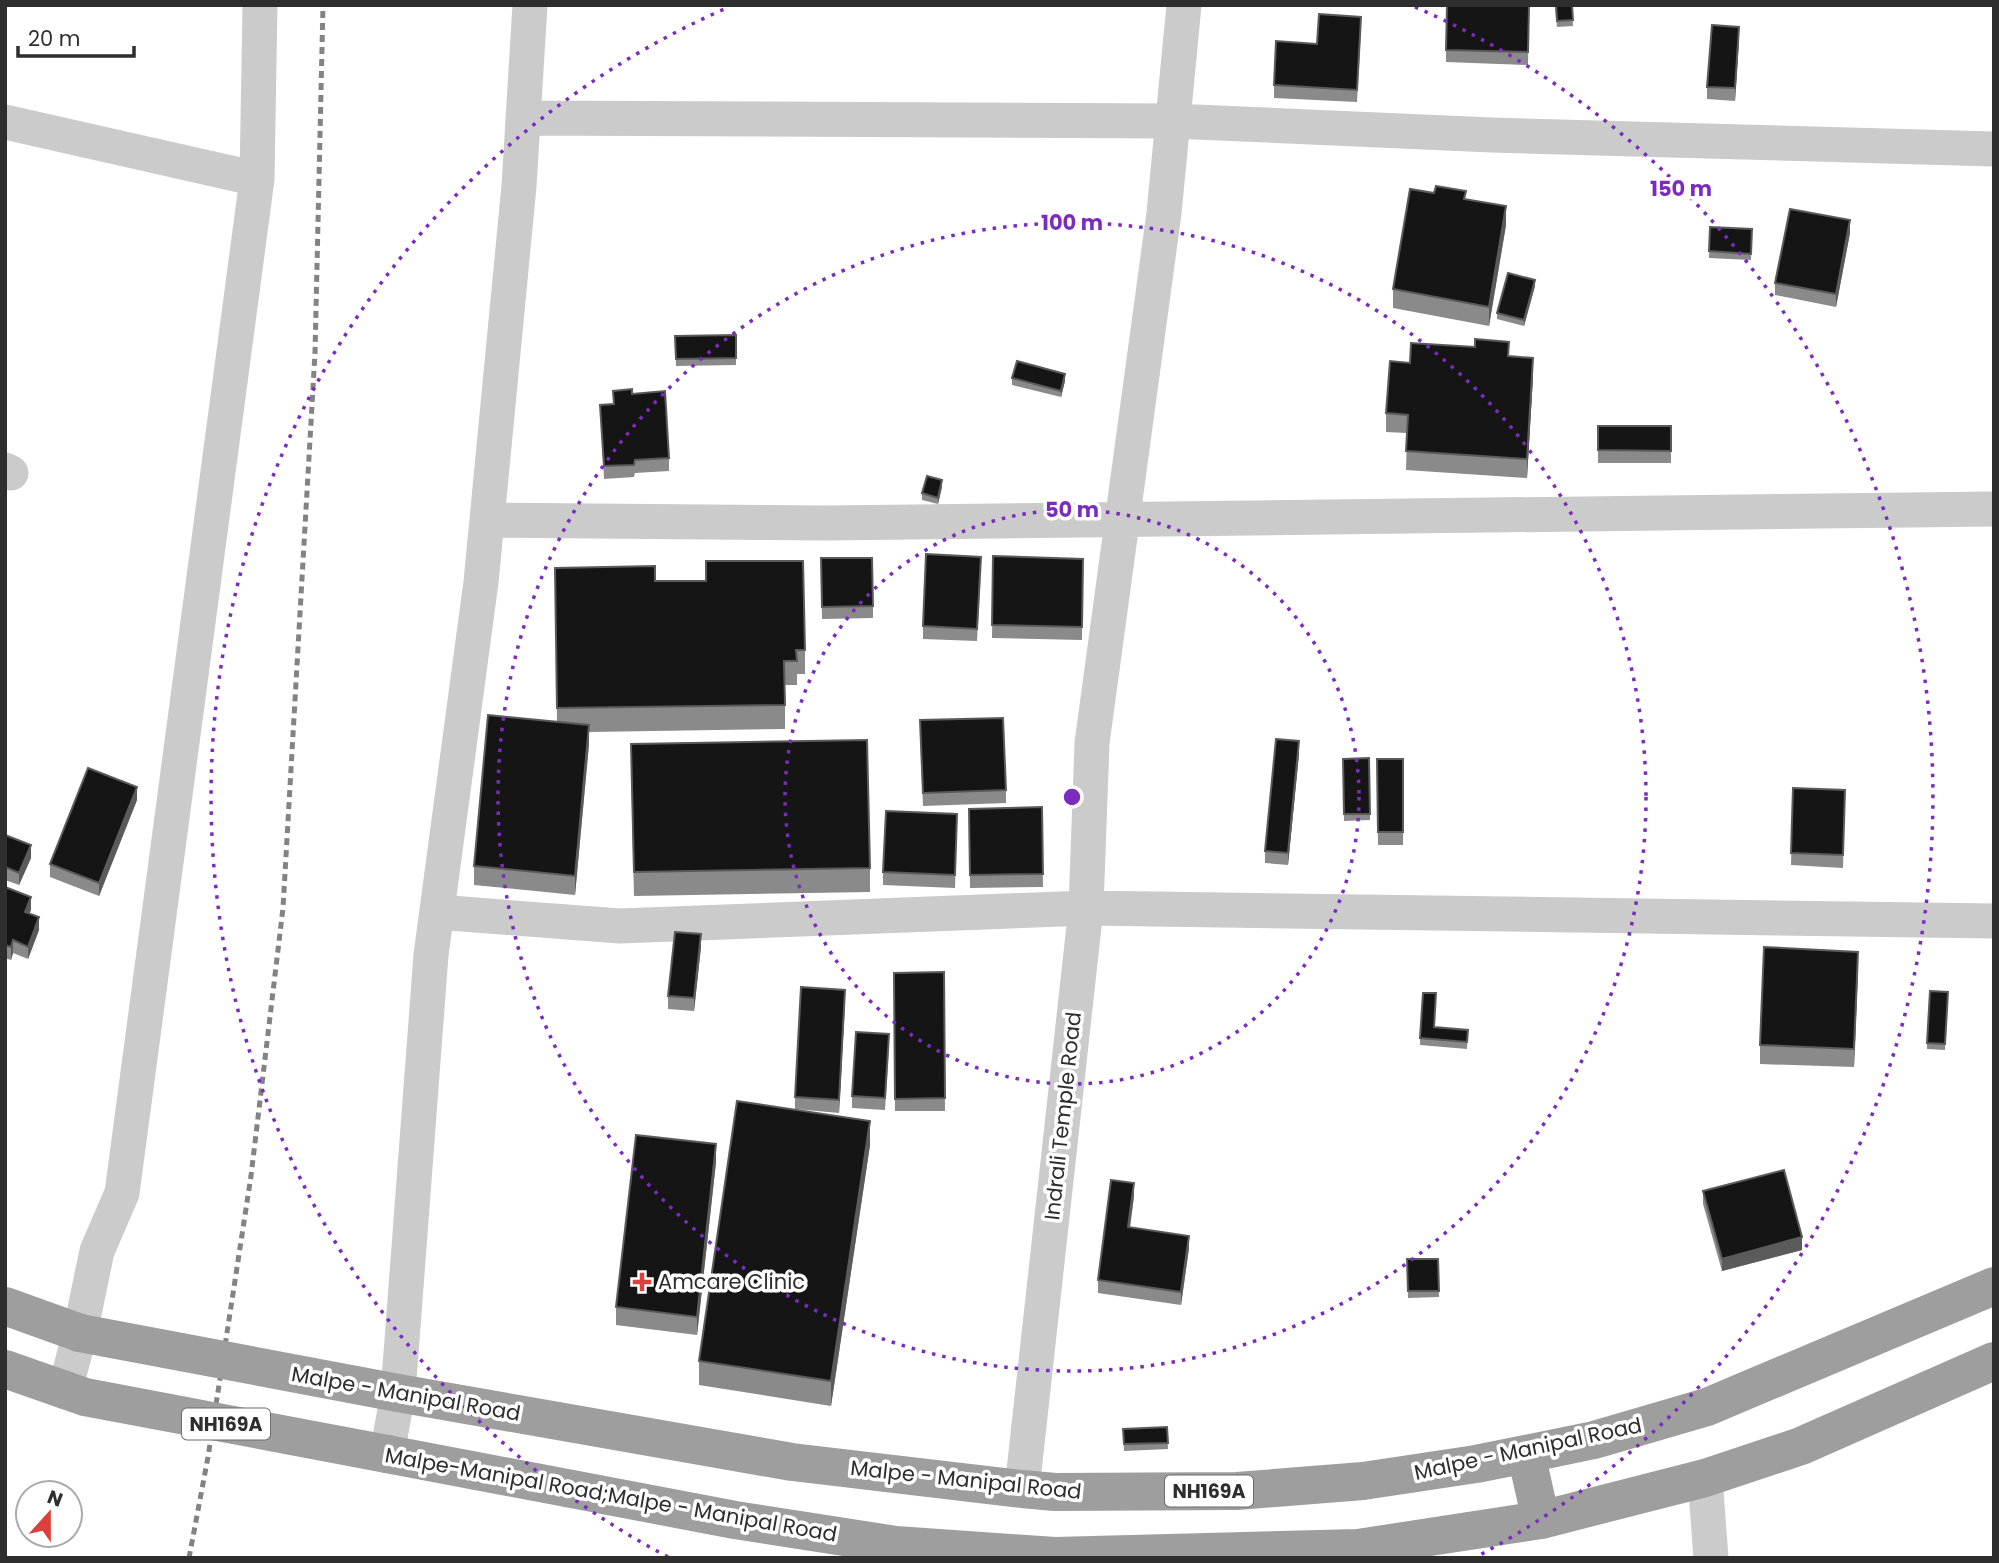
<svg xmlns="http://www.w3.org/2000/svg" width="1999" height="1563" viewBox="0 0 1999 1563" font-family="Poppins,sans-serif">
	<style>
		.lines { fill: none; stroke-linecap: round; stroke-linejoin: round }
		.minor { stroke: #cbcbcb; stroke-width: 35 }
		.trunk { stroke: #9e9e9e; stroke-width: 38 }
		.rail { stroke: #838383; stroke-width: 5; stroke-dasharray: 7 5; stroke-linecap: butt }
		.trunk-bridge { stroke: #9e9e9e; stroke-width: 38 }
		.wall { fill: #8a8a8a }
		.shaded-wall { fill: #5b5b5b }
		.building { fill: #151515; stroke: #5b5b5b; stroke-width: 2 }
		.ring { fill: none; stroke: #7b2cbf; stroke-width: 3.5; stroke-dasharray: 3.5 7 }
		.poi-dot { fill: #db413a; stroke: #fff; stroke-width: 2.5 }
		.labels { text-anchor: middle; stroke-width: 7; stroke-linejoin: round; paint-order: stroke }
		.shield { fill: #fff; stroke: #6d6d6d; stroke-width: 2 }
		.shield-label { font-size: 19px; font-weight: bold; fill: #2e2e2e }
		.street-label { font-size: 21px; fill: #2e2e2e; stroke: #fff }
		.poi-label { font-size: 21px; fill: #2e2e2e; stroke: #fff; text-anchor: start }
		.centre { fill: #7b2cbf; stroke: #fff; stroke-width: 3.5 }
		.ring-label { font-size: 21px; text-anchor: middle; font-weight: bold; fill: #7b2cbf; stroke: #fff; stroke-width: 7; stroke-linejoin: round; paint-order: stroke }
	</style>
	<rect width="100%" height="100%" fill="#fff"/>
	<g class="lines">
		<path class="minor" d="M 523,118 L 1173,121 L 1492,135 L 1994,149
			M 5,122 L 257,179
			M 5,470 L 11,473
			M 487,520 L 827,523 L 1994,509
			M 437,912 L 620,926 L 1086,908 L 1994,921
			M 65,1390 L 80,1333 L 97,1251 L 122,1193 L 257,179 L 260,5
			M 387,1454 L 398,1393 L 431,955 L 481,582 L 519,186 L 530,5
			M 1705,1478 L 1711,1558
			M 1022,1489 L 1086,908 L 1092,743 L 1164,213 L 1184,5"/>
		<path class="trunk" d="M 5,1306 L 80,1333
			M 5,1369 L 65,1390
			M 398,1393 L 792,1462 L 1022,1489 L 1055,1492 L 1237,1491 L 1363,1481 L 1476,1464 L 1526,1454 L 1594,1440 L 1707,1407 L 1994,1286
			M 387,1454 L 735,1520 L 896,1545 L 1055,1556 L 1358,1548 L 1541,1520 L 1705,1478 L 1801,1446 L 1994,1361
			M 1526,1454 L 1541,1520"/>
		<path class="rail" d="M 189,1558 L 208,1457 L 251,1176 L 283,908 L 315,353 L 323,5"/>
		<path class="trunk-bridge" d="M 80,1333 L 398,1393
			M 65,1390 L 85,1397 L 387,1454"/>
	</g>
	<path class="wall" d="M 1529,5 L 1528,65 L 1446,62 L 1446,50 Z
		M 1555,5 L 1572,5 L 1573,26 L 1557,27 Z
		M 1361,30 L 1357,102 L 1274,98 L 1274,85 L 1317,44 Z
		M 1739,39 L 1735,101 L 1707,99 L 1707,87 Z
		M 1466,199 L 1506,225 L 1489,326 L 1393,308 L 1393,289 Z
		M 1710,227 L 1752,229 L 1751,260 L 1709,258 Z
		M 1850,233 L 1836,307 L 1775,295 L 1775,283 Z
		M 1535,286 L 1524,326 L 1497,319 L 1497,313 Z
		M 736,335 L 736,365 L 676,366 L 675,336 Z
		M 1509,356 L 1533,377 L 1527,478 L 1406,470 L 1407,433 L 1386,432 L 1386,413 L 1410,363 Z
		M 1012,378 L 1065,381 L 1061,397 L 1012,385 Z
		M 613,391 L 632,394 L 669,458 L 669,471 L 635,473 L 634,477 L 604,479 L 600,405 L 613,404 Z
		M 1598,426 L 1671,426 L 1671,463 L 1598,463 Z
		M 942,487 L 938,504 L 922,500 L 922,493 Z
		M 993,556 L 1083,559 L 1082,640 L 992,638 Z
		M 821,558 L 873,606 L 873,618 L 822,619 Z
		M 555,568 L 655,581 L 805,650 L 805,674 L 797,674 L 797,685 L 785,685 L 785,729 L 589,732 L 589,744 L 575,895 L 474,885 L 474,866 L 557,722 Z
		M 981,569 L 977,641 L 923,639 L 923,626 Z
		M 920,733 L 1006,790 L 1006,803 L 923,806 Z
		M 1299,754 L 1288,865 L 1265,863 L 1265,851 Z
		M 1369,758 L 1370,820 L 1344,821 L 1343,759 Z
		M 1377,759 L 1403,759 L 1403,845 L 1378,845 Z
		M 631,768 L 870,868 L 870,892 L 634,896 Z
		M 1793,788 L 1845,790 L 1843,868 L 1791,865 Z
		M 137,800 L 99,896 L 50,877 L 50,864 Z
		M 1042,807 L 1043,887 L 970,888 L 969,809 Z
		M 957,814 L 955,888 L 883,885 L 883,872 Z
		M 5,835 L 31,858 L 19,885 L 5,880 Z
		M 5,887 L 31,910 L 29,913 L 39,930 L 28,959 L 13,953 L 11,960 L 5,958 Z
		M 701,947 L 694,1011 L 668,1009 L 668,996 Z
		M 1858,970 L 1854,1067 L 1760,1064 L 1760,1045 Z
		M 944,972 L 945,1111 L 895,1111 L 894,973 Z
		M 1948,998 L 1945,1050 L 1927,1049 L 1927,1043 Z
		M 845,1002 L 839,1113 L 795,1109 L 795,1097 Z
		M 1434,1027 L 1468,1030 L 1467,1049 L 1420,1045 L 1420,1038 Z
		M 889,1046 L 885,1110 L 852,1108 L 852,1096 Z
		M 870,1145 L 831,1406 L 699,1385 L 699,1361 Z
		M 716,1162 L 697,1335 L 616,1325 L 616,1307 Z
		M 1703,1191 L 1802,1250 L 1722,1271 L 1703,1204 Z
		M 1134,1196 L 1130,1228 L 1189,1248 L 1181,1305 L 1098,1293 L 1098,1280 Z
		M 1407,1259 L 1438,1259 L 1439,1297 L 1408,1298 Z
		M 1167,1427 L 1168,1449 L 1124,1451 L 1123,1429 Z"/>
	<path class="shaded-wall" d="M 1739,27 L 1739,39 L 1735,101 L 1735,88 Z
		M 1506,206 L 1506,225 L 1489,326 L 1489,307 Z
		M 1850,220 L 1850,233 L 1836,307 L 1836,294 Z
		M 1535,280 L 1535,286 L 1524,326 L 1524,320 Z
		M 1533,358 L 1533,377 L 1527,478 L 1527,459 Z
		M 1065,374 L 1065,381 L 1061,397 L 1061,391 Z
		M 942,480 L 942,487 L 938,504 L 938,498 Z
		M 589,725 L 589,744 L 575,895 L 575,876 Z
		M 1299,741 L 1299,754 L 1288,865 L 1288,853 Z
		M 137,787 L 137,800 L 99,896 L 99,883 Z
		M 31,845 L 31,858 L 19,885 L 19,873 Z
		M 31,897 L 31,910 L 25,924 L 25,912 Z
		M 39,917 L 39,930 L 28,959 L 28,947 Z
		M 701,934 L 701,947 L 694,1011 L 694,998 Z
		M 13,940 L 13,953 L 11,960 L 11,947 Z
		M 1858,952 L 1858,970 L 1854,1067 L 1854,1049 Z
		M 845,990 L 845,1002 L 839,1113 L 839,1100 Z
		M 870,1121 L 870,1145 L 831,1406 L 831,1381 Z
		M 716,1144 L 716,1162 L 697,1335 L 697,1317 Z
		M 1134,1183 L 1134,1196 L 1128,1240 L 1128,1227 Z
		M 1189,1236 L 1189,1248 L 1181,1305 L 1181,1292 Z
		M 1802,1237 L 1802,1250 L 1722,1271 L 1722,1259 Z"/>
	<path class="building" d="M 1447,5 L 1529,5 L 1528,52 L 1446,50 Z
		M 1556,5 L 1572,5 L 1573,20 L 1557,21 Z
		M 1319,14 L 1361,17 L 1357,90 L 1274,85 L 1276,41 L 1317,44 Z
		M 1712,25 L 1739,27 L 1735,88 L 1707,87 Z
		M 1436,186 L 1466,191 L 1464,199 L 1506,206 L 1489,307 L 1393,289 L 1410,189 L 1434,193 Z
		M 1790,209 L 1850,220 L 1836,294 L 1775,283 Z
		M 1710,227 L 1752,229 L 1751,254 L 1709,251 Z
		M 1508,273 L 1535,280 L 1524,320 L 1497,313 Z
		M 736,335 L 736,358 L 676,359 L 675,336 Z
		M 1475,339 L 1509,342 L 1508,356 L 1533,358 L 1527,459 L 1406,451 L 1408,415 L 1386,413 L 1390,361 L 1410,363 L 1411,343 L 1475,347 Z
		M 1017,361 L 1065,374 L 1061,391 L 1012,378 Z
		M 632,389 L 632,394 L 665,391 L 669,458 L 635,460 L 634,465 L 604,466 L 600,405 L 614,404 L 613,391 Z
		M 1598,426 L 1671,426 L 1671,451 L 1598,450 Z
		M 927,476 L 942,480 L 938,498 L 922,493 Z
		M 926,554 L 981,557 L 977,629 L 923,626 Z
		M 993,556 L 1083,559 L 1082,627 L 992,625 Z
		M 821,558 L 872,558 L 873,606 L 822,607 Z
		M 706,561 L 803,561 L 805,650 L 796,650 L 797,661 L 784,661 L 785,705 L 557,708 L 555,568 L 655,566 L 655,581 L 706,581 Z
		M 488,715 L 589,725 L 575,876 L 474,866 Z
		M 1003,718 L 1006,790 L 923,793 L 920,720 Z
		M 1276,739 L 1299,741 L 1288,853 L 1265,851 Z
		M 867,740 L 870,868 L 634,872 L 631,744 Z
		M 1369,758 L 1370,814 L 1344,814 L 1343,759 Z
		M 1377,759 L 1403,759 L 1403,832 L 1378,832 Z
		M 88,768 L 137,787 L 99,883 L 50,864 Z
		M 1793,788 L 1845,790 L 1843,855 L 1791,853 Z
		M 1042,807 L 1043,874 L 970,875 L 969,809 Z
		M 886,811 L 957,814 L 955,875 L 883,872 Z
		M 5,835 L 31,845 L 19,873 L 5,867 Z
		M 5,887 L 31,897 L 25,912 L 39,917 L 28,947 L 13,940 L 11,947 L 5,945 Z
		M 675,932 L 701,934 L 694,998 L 668,996 Z
		M 1764,947 L 1858,952 L 1854,1049 L 1760,1045 Z
		M 944,972 L 945,1098 L 895,1099 L 894,973 Z
		M 801,987 L 845,990 L 839,1100 L 795,1097 Z
		M 1930,991 L 1948,992 L 1945,1044 L 1927,1043 Z
		M 1423,993 L 1436,993 L 1434,1027 L 1468,1030 L 1467,1042 L 1420,1038 Z
		M 856,1032 L 889,1034 L 885,1098 L 852,1096 Z
		M 737,1101 L 870,1121 L 831,1381 L 699,1361 Z
		M 636,1135 L 716,1144 L 697,1317 L 616,1307 Z
		M 1784,1170 L 1802,1237 L 1722,1259 L 1703,1191 Z
		M 1111,1180 L 1134,1183 L 1128,1227 L 1189,1236 L 1181,1292 L 1098,1280 Z
		M 1407,1259 L 1438,1259 L 1439,1291 L 1408,1291 Z
		M 1167,1427 L 1168,1443 L 1124,1444 L 1123,1429 Z"/>
	<g class="ring">
		<circle cx="1072" cy="797" r="287"/>
		<circle cx="1072" cy="797" r="574"/>
		<path d="M668 1557A861 861 0 0 1 729 7M1415 7A861 861 0 0 1 1476 1557"/>
	</g>
	<path class="poi-dot" d="M638.5 1271.5h7v7h7v7h-7v7h-7v-7h-7v-7h7z"/>
	<g class="labels">
		<g class="shield">
			<rect x="182" y="1408.5" width="88" height="31" rx="5"/>
			<rect x="1165" y="1475.5" width="88" height="31" rx="5"/>
		</g>
		<g class="shield-label">
			<text x="226" y="1431">NH169A</text>
			<text x="1209" y="1498">NH169A</text>
		</g>
		<g class="street-label">
			<text transform="translate(1063 1116) rotate(-84)" y="7">Indrali Temple Road</text>
			<text transform="translate(406 1394) rotate(10)" y="7">Malpe - Manipal Road</text>
			<text transform="translate(1528 1449) rotate(-12)" y="7">Malpe - Manipal Road</text>
			<text transform="translate(966 1480) rotate(6)" y="7">Malpe - Manipal Road</text>
			<text transform="translate(611 1495) rotate(10)" y="7">Malpe-Manipal Road;Malpe - Manipal Road</text>
		</g>
		<g class="poi-label">
			<text x="658" y="1289">Amcare Clinic</text>
		</g>
	</g>
	<circle cx="1072" cy="797" r="10" class="centre"/>
	<g class="ring-label">
		<text x="1681" y="196">150 m</text>
		<text x="1072" y="230">100 m</text>
		<text x="1072" y="517">50 m</text>
	</g>
	<rect width="1999" height="1563" fill="none" stroke="#2e2e2e" stroke-width="14"/>
	<g transform="translate(49 1514) rotate(21)"><circle r="33" fill="#ffffff" stroke="#ababab" stroke-width="2"/>
	<path d="M0-5L12 26L0 18L-12 26Z" fill="#db413a"/>
	<text y="-10" font-size="19" font-weight="bold" text-anchor="middle" fill="#2e2e2e">N</text>
	</g>
	<path d="M18 46v10h116v-10" fill="none" stroke="#2e2e2e" stroke-width="3.5"/>
	<text x="28" y="46" font-size="21" fill="#2e2e2e" stroke="#ffffff" stroke-width="5" paint-order="stroke">20 m</text>
</svg>
